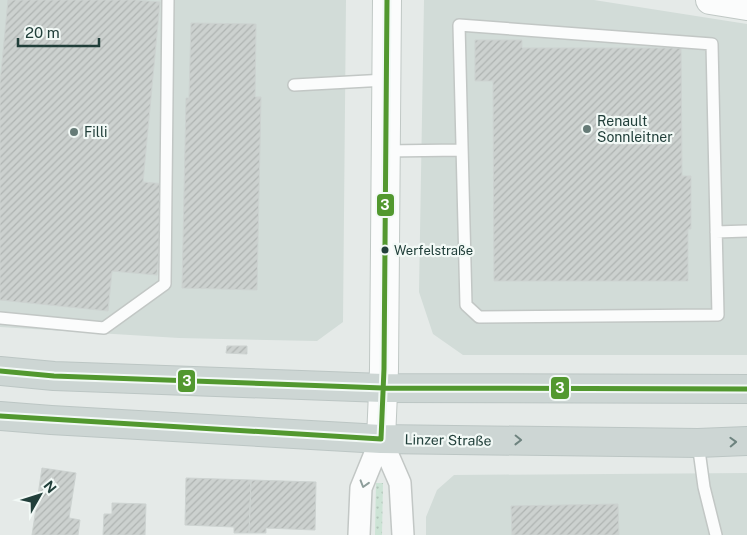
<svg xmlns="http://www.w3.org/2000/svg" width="747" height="535" viewBox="0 0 747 535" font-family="'Public Sans',sans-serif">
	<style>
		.built { fill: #d2dcd8 }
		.grass { fill: url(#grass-dots) }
		.building { fill: url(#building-hatch); stroke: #cdd3d1 }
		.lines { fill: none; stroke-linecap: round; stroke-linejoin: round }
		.lane-casing { stroke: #c2c7c5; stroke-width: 14 }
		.street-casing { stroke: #c2c7c5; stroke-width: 24 }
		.secondary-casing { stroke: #c0c8c5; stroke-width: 30 }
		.primary-casing { stroke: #bcc6c4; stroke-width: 30 }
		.lane { stroke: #fbfcfc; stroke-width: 11 }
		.street { stroke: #fbfcfc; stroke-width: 21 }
		.secondary { stroke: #fbfcfc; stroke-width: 28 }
		.primary { stroke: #cdd6d4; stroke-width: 28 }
		.bus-1-casing { stroke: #f2f9f6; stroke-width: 9 }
		.bus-1 { stroke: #52982f; stroke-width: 5 }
		.oneway { stroke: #6e837f }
		.oneway2 { stroke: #8e9e9b }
		.poi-dot { fill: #667b77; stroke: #f2f9f6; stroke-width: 2 }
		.bus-dot { fill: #213f3a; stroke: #f2f9f6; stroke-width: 2 }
		.labels { text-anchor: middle; stroke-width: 4.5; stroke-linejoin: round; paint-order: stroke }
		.bus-label { font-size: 13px; fill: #213f3a; stroke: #f2f9f6; text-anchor: start }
		.poi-label { font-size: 14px; fill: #213f3a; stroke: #f2f9f6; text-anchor: start }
		.street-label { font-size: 14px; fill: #213f3a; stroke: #f2f9f6 }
		.line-badge { stroke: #f2f9f6; stroke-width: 2 }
		.badge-label { font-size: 14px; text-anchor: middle; font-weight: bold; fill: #fff }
	</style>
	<defs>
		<pattern id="grass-dots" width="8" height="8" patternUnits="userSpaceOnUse" patternTransform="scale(1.25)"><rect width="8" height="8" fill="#cde4d6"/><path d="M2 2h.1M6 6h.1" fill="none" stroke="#b0c5b8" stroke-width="1.8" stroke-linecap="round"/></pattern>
		<pattern id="building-hatch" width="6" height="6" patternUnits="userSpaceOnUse" patternTransform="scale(1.25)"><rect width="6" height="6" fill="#ccd1cf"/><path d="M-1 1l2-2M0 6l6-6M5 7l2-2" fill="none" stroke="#afb4b2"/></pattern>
	</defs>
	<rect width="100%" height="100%" fill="#e5eae8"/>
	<path class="built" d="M 0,0 L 346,0 L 343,322 L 317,341 L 179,338 L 0,327 Z
		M 424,0 L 594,0 L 747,24 L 747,355 L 463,355 L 433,334 L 419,292 Z
		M 747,473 L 747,535 L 426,535 L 426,517 L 437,490 L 454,475 Z"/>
	<path class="grass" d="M 376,483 L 383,483 L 382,535 L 375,535 Z"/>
	<path class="building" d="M 8,0 L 135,0 L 160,2 L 143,182 L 165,184 L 157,275 L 112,271 L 108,311 L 0,300 L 0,83 Z
		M 191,23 L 256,24 L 255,97 L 261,97 L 257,290 L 182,288 L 186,98 L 189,98 Z
		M 475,40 L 522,40 L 522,48 L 681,48 L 682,176 L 691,176 L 691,229 L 688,229 L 688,281 L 494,281 L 493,81 L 475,81 Z
		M 227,346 L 247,346 L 247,354 L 226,353 Z
		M 42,468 L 76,473 L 69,518 L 80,520 L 78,535 L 32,535 Z
		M 186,478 L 251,480 L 249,533 L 234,533 L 234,527 L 185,525 Z
		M 251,480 L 316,482 L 315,530 L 266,528 L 266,533 L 249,533 Z
		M 112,503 L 146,504 L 145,535 L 103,535 L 104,514 L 112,514 Z
		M 618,504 L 619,535 L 512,535 L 511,506 Z"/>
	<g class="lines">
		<g class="lane-casing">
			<path id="lane" d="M 459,25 L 712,44 L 718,315 L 479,317 L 466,305 Z
				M 294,85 L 386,80
				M 385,151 L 462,150
				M 716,232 L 747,231
				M 0,318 L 104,328 L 165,284 L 168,0
				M 698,443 L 704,487 L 716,535"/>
		</g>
		<g class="street-casing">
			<path id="street" d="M 381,439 L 400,483 L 403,535
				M 359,535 L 361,488 L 381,439"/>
		</g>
		<g class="secondary-casing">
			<path id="secondary" d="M 710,0 L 747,6
				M 381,439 L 384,369 L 387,0"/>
		</g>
		<g class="primary-casing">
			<path id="primary" d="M 0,371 L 54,376 L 383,388 L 747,389
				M 0,416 L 51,420 L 381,439 L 698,443 L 747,441"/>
		</g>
		<use href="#lane" class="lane"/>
		<use href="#street" class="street"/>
		<use href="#secondary" class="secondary"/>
		<use href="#primary" class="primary"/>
		<g class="bus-1-casing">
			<path id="bus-1" d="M 0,371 L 54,376 L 383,388 L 747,389
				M 0,416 L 381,439 L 384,369 L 387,0"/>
		</g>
		<use href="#bus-1" class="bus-1"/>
	</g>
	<defs><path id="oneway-chevron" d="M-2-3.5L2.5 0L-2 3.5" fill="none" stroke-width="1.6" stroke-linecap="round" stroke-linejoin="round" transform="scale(1.25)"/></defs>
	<g class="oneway">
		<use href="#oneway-chevron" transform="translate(518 440) rotate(1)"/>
		<use href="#oneway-chevron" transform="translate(733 442) rotate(-2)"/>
	</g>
	<use class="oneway2" href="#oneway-chevron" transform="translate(364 484) rotate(107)"/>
	<g class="poi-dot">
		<circle cx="587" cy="129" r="5"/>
		<circle cx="74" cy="132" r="5"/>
	</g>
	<circle class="bus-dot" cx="385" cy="250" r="4.5"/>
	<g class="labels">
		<g class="bus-label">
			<text x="394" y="255">Werfelstraße</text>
		</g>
		<g class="poi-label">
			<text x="597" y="126">Renault<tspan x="597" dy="16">Sonnleitner</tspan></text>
			<text x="84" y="137">Filli</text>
		</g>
		<g class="street-label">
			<text transform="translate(448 440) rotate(1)" y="5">Linzer Straße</text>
		</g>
	</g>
	<g class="line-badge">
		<rect x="376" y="193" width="19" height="24" rx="5" fill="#52982f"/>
		<rect x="177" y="369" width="19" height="24" rx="5" fill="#52982f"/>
		<rect x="550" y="376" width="20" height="24" rx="5" fill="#52982f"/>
	</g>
	<g class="badge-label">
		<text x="385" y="210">3</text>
		<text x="187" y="386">3</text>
		<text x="560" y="393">3</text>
	</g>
	<g transform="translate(40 495) rotate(51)" stroke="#f2f9f6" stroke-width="4" paint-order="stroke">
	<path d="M0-4L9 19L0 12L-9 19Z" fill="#213f3a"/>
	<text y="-8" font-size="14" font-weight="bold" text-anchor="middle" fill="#213f3a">N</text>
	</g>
	<path d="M18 38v8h81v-8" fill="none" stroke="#213f3a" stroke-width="2.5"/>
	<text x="25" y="38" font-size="15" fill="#213f3a" stroke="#f2f9f6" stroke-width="4" paint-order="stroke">20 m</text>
</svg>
